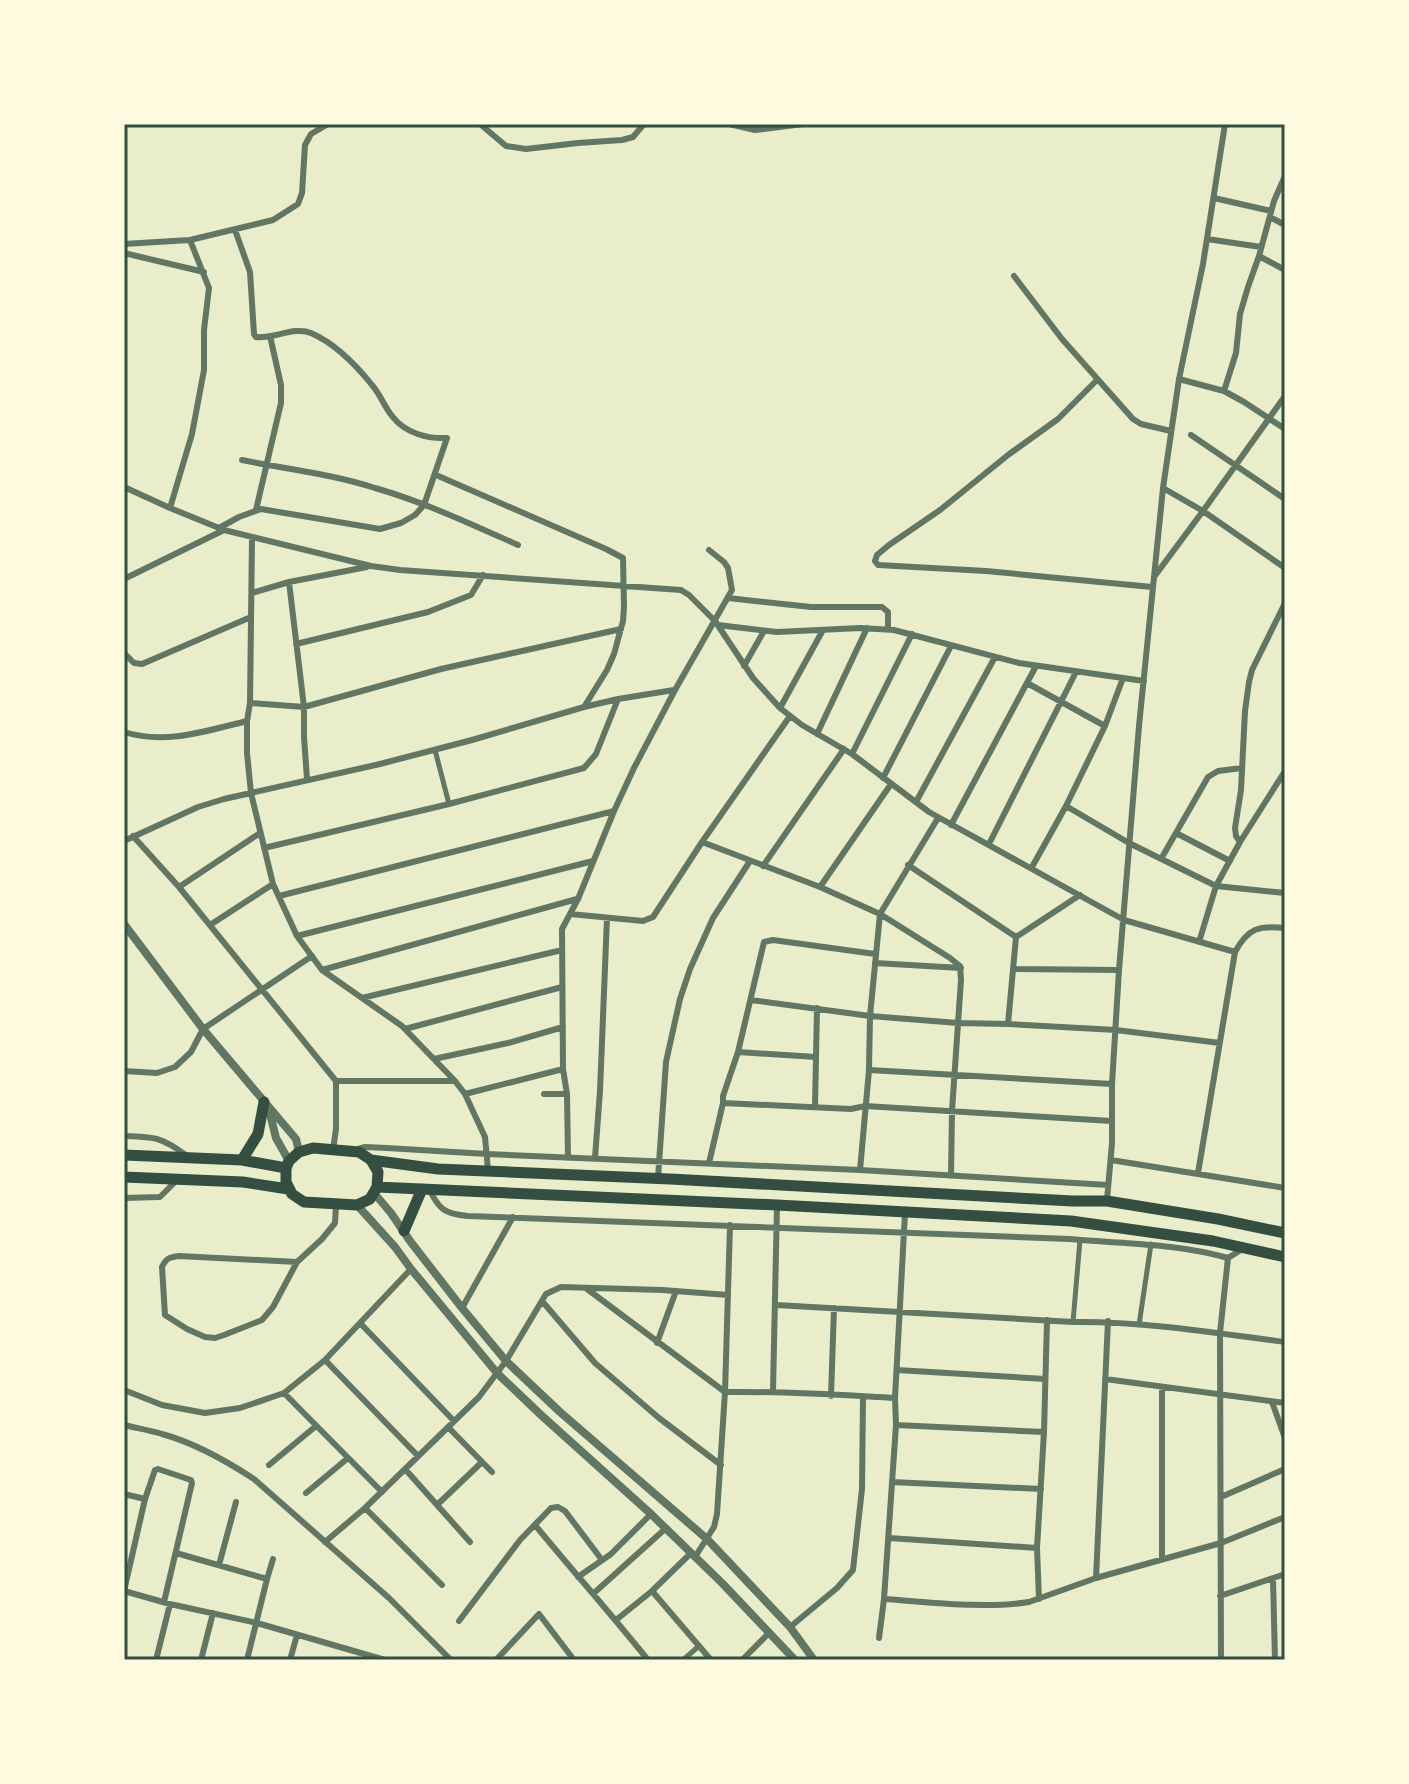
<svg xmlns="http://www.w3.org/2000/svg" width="1409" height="1784" viewBox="0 0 1409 1784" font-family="'Asap Condensed',sans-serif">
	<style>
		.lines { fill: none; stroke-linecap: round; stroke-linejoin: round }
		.pedestrian { stroke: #617663; stroke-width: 5 }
		.minor { stroke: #617663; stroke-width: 6 }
		.tertiary { stroke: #617663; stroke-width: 8 }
		.trunk { stroke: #344e41; stroke-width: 11 }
		.neatline { fill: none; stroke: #344e41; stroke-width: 3 }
	</style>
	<rect width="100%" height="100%" fill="#e9edc9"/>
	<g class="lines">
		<path class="pedestrian" d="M 435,750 L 449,804
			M 1073,1322 L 1080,1240
			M 1139,1325 L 1151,1244
			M 683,1660 L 699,1646"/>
		<path class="minor" d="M 480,124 L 506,146 L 526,149 L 578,143 L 622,140 L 633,137 L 644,124
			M 729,124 L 755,130 L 803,124
			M 1214,198 L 1271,211
			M 1270,217 L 1285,225
			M 1207,239 L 1261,247
			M 124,244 L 190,240 L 273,220 L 298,204 L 302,193 L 305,145 L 311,134 L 328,124
			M 124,253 L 204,272
			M 1259,256 L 1285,270
			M 1014,276 L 1062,339 L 1133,419 L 1141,424 L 1171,431
			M 1179,379 L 1224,391 L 1244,402 L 1285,429
			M 1097,380 L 1058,419 L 1008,455 L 940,510 L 889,545 L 877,555 L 875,561 L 878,565 L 986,571 L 1152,587
			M 1224,391 L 1236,353 L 1240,314 L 1248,287 L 1259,256 L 1274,201 L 1285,176
			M 1191,435 L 1285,499
			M 242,460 C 286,469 332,474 375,488 C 424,502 471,524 518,545
			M 436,475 L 606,549 L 623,558 L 624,607 L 623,621 L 614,654 L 607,670 L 584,707
			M 124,487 L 170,508 L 224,530 L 371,566 L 400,570 L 681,590 L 689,595 L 715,621 L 753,678 L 780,708 L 802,725 L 852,754 L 929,812 L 1124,920 L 1235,952
			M 1163,488 L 1203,511 L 1285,568
			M 170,508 L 192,434 L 204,370 L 204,330 L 209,288 L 190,240
			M 256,510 L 281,403 L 281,385 L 270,336
			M 219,528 L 239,517 L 261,509 L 380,529 L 401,523 L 415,515 L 424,505 L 447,438 C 427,439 405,433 392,416 C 384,406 380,394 372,385 C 356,365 334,343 311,333 C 294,326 274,339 256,337 L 254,334 L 250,272 L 235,230
			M 252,538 L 250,703 L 247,721 L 247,753 L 251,793 L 273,884 L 297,936 L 322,970 L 402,1026 L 455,1081 L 465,1094 L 485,1137 L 488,1170
			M 1154,577 L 1203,511 L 1285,396
			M 124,579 L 224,530
			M 289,582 L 304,707 L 304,737 L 307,779
			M 252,593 L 289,582 L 367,567
			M 728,598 L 811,607 L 882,607 L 888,612 L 888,629
			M 718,625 L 777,632 L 860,628 L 894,630 L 1019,663 L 1144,681
			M 296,644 L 428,612 L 471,595 L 483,575
			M 124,653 L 134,663 L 142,664 L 251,617
			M 744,666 L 764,631
			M 1027,683 L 1105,726
			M 250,703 L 304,707 L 441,669 L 621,629
			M 780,708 L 823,630
			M 124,732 C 165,745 206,731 247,721
			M 817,734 L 867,628
			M 852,754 L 912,634
			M 883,778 L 951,646
			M 916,802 L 995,657
			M 1066,806 L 1129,843 L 1216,886 L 1285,893
			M 951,825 L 1036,666
			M 1176,833 L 1230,861
			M 133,836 L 179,887 L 336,1081 L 336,1129 L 333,1150
			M 124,841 L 198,807 L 224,799 L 380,764 L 472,740 L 584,707 L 618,699 L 674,690
			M 702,842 L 820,887 L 880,914 L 950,958 L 960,966 L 961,980 L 952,1111 L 951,1176
			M 1240,842 L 1236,836 L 1235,828 L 1241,790 L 1245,711 L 1249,682 L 1252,670 L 1285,603
			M 989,844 L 1076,672
			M 264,848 L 449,804 L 584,768 L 596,754 L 618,699
			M 1161,859 L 1208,777 L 1218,771 L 1242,768
			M 908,865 L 1016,937 L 1008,1024
			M 763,866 L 844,749
			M 1032,867 L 1066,806 L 1105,726 L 1123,678
			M 179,887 L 260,833
			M 820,887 L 891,784
			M 279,896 L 614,811
			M 570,914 L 643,921 L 653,917 L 702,842 L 790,716
			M 210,925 L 273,884
			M 297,936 L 593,861
			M 1016,937 L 1080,895
			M 1199,942 L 1216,886 L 1240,842 L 1285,771
			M 875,963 L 961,968
			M 1014,969 L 1119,970
			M 322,970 L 577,899
			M 362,998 L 562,950
			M 751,1000 L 870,1016 L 958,1023 L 1008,1024 L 1116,1030 L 1220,1043
			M 405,1029 L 562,987
			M 738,1052 L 816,1057
			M 434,1059 L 508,1043 L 563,1027
			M 869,1070 L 1112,1084
			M 124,1071 L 157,1073 L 175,1067 L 191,1052 L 203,1029 L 312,956
			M 336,1081 L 455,1081
			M 465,1094 L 563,1069
			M 544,1094 L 567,1094
			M 723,1103 L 851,1109 L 865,1106 L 1112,1121
			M 815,1106 L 817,1008
			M 124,1136 C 155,1137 162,1137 187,1156
			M 358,1149 L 365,1147 L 387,1148 L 487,1154 L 860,1170 L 1108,1185
			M 568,1158 L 567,1094 L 563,1069 L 562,929 L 578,899 L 614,811 L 634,768 L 675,690 L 732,590 L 728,568 L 724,562 L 709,550
			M 595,1158 L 600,1091 L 607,918
			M 1111,1160 L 1285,1188
			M 709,1163 L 723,1103 L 723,1096 L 738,1052 L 764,942 L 773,940 L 875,954
			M 860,1170 L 869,1070 L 870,1016 L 880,914 L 938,818
			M 1198,1173 L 1235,952 C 1248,928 1259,925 1285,928
			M 658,1178 L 666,1062 L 680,999 L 690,969 L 713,918 L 750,861
			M 429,1189 C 439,1209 444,1214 468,1216 L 1070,1239 C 1123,1244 1176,1243 1228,1258 L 1244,1248
			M 124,1198 L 160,1197 L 178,1179
			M 1107,1200 L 1112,1143 L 1112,1084 L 1119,970 L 1139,726 L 1163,488 L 1179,379 L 1203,264 L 1225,124
			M 297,1262 L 179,1256 C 170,1257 166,1258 162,1267 L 165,1315 L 187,1329 L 205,1337 L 215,1338 L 224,1335 L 262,1320 L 273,1307 L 297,1262 L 322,1239 L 335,1223 L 336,1205
			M 587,1289 L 725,1392
			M 542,1301 L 595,1363 L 659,1418 L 721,1465
			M 776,1305 L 1073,1322 C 1142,1321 1216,1333 1285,1342
			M 462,1308 L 513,1217
			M 361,1324 L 454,1421
			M 657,1343 L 676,1291
			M 325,1360 L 418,1456
			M 897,1370 L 1045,1379
			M 1105,1379 L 1285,1403
			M 124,1390 L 162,1405 L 205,1413 L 240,1408 L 284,1393 L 325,1360 L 411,1269
			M 773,1391 L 777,1205
			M 725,1392 C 782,1391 839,1395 895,1398
			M 284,1393 L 382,1492
			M 831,1396 L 834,1308
			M 1272,1402 L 1285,1438
			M 124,1425 C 136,1428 149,1430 162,1434 C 195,1443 225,1460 254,1479 L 389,1598 L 451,1660
			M 896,1425 L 1044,1432
			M 448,1427 L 492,1472
			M 269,1465 L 316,1426
			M 405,1469 L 470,1542
			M 892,1482 L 1041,1489
			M 306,1493 L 348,1458
			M 124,1494 L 145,1499
			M 1221,1497 L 1285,1469
			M 437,1505 L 482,1462
			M 365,1508 L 442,1585
			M 535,1525 C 573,1571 611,1614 648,1660
			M 889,1538 L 1037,1548
			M 325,1542 L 365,1508 L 479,1397 L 506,1361 L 546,1294 L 561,1287 L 662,1290 L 728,1295
			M 176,1553 L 267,1579
			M 695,1557 L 714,1527 L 717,1514 L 725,1392 L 730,1225
			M 1162,1559 L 1162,1388
			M 219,1565 L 236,1502
			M 578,1577 L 611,1554 L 651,1514
			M 1096,1578 L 1108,1321
			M 1273,1579 L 1275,1660
			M 124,1591 L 145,1499 L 155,1470 L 158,1469 L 191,1480 L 192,1483 L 164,1602
			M 124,1591 L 170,1604 L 257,1623 L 385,1660
			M 652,1591 L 711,1660
			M 594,1593 L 665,1529
			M 1220,1596 L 1285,1574
			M 884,1599 C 930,1602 984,1609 1029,1602 L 1096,1578 L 1221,1543 L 1285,1517
			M 1039,1599 L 1037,1548 L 1044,1432 L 1047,1320
			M 616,1620 L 652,1591 L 691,1553
			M 459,1621 L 520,1540 L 551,1508 L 558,1507 L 565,1511 L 602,1560
			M 790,1627 L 837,1588 L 853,1570 L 862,1489 L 863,1397
			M 879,1638 L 884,1599 L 896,1425 L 895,1398 L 905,1213
			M 156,1660 L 170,1604
			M 201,1660 L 213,1613
			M 247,1660 L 267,1579 L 273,1559
			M 290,1660 L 297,1635
			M 496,1660 L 539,1614 L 574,1660
			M 742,1660 L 769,1633
			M 1221,1660 L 1220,1333 L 1228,1258"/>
		<path class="tertiary" d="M 124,924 L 203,1029 L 296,1139 L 299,1152
			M 269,1110 L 276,1138 L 289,1161
			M 374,1193 L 391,1213 L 410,1241 L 462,1308 L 506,1361 L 560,1412 L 707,1539 L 790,1627 L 814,1660
			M 357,1205 L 395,1247 L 411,1269 L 497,1373 L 541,1415 L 651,1514 L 722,1583 L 795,1660"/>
		<path class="trunk" d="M 124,1155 L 242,1160 L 286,1168
			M 242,1160 L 258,1134 L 264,1102
			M 371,1160 L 378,1172 L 377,1187 L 370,1199 L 357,1205 L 304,1202 L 292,1194 L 286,1182 L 286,1168 L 289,1161 L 299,1152 L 313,1148 L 359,1152 L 371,1160 L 438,1169 L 670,1179 L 1073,1201 L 1107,1201 L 1218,1219 L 1285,1233
			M 124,1177 L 243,1182 L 288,1189
			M 377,1187 L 777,1205 L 1071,1221 L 1213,1241 L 1285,1257
			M 404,1231 L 422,1189"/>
	</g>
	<rect width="1409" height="1784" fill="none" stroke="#fefae0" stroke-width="252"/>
	<rect x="126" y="126" width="1157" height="1532" class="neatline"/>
</svg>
